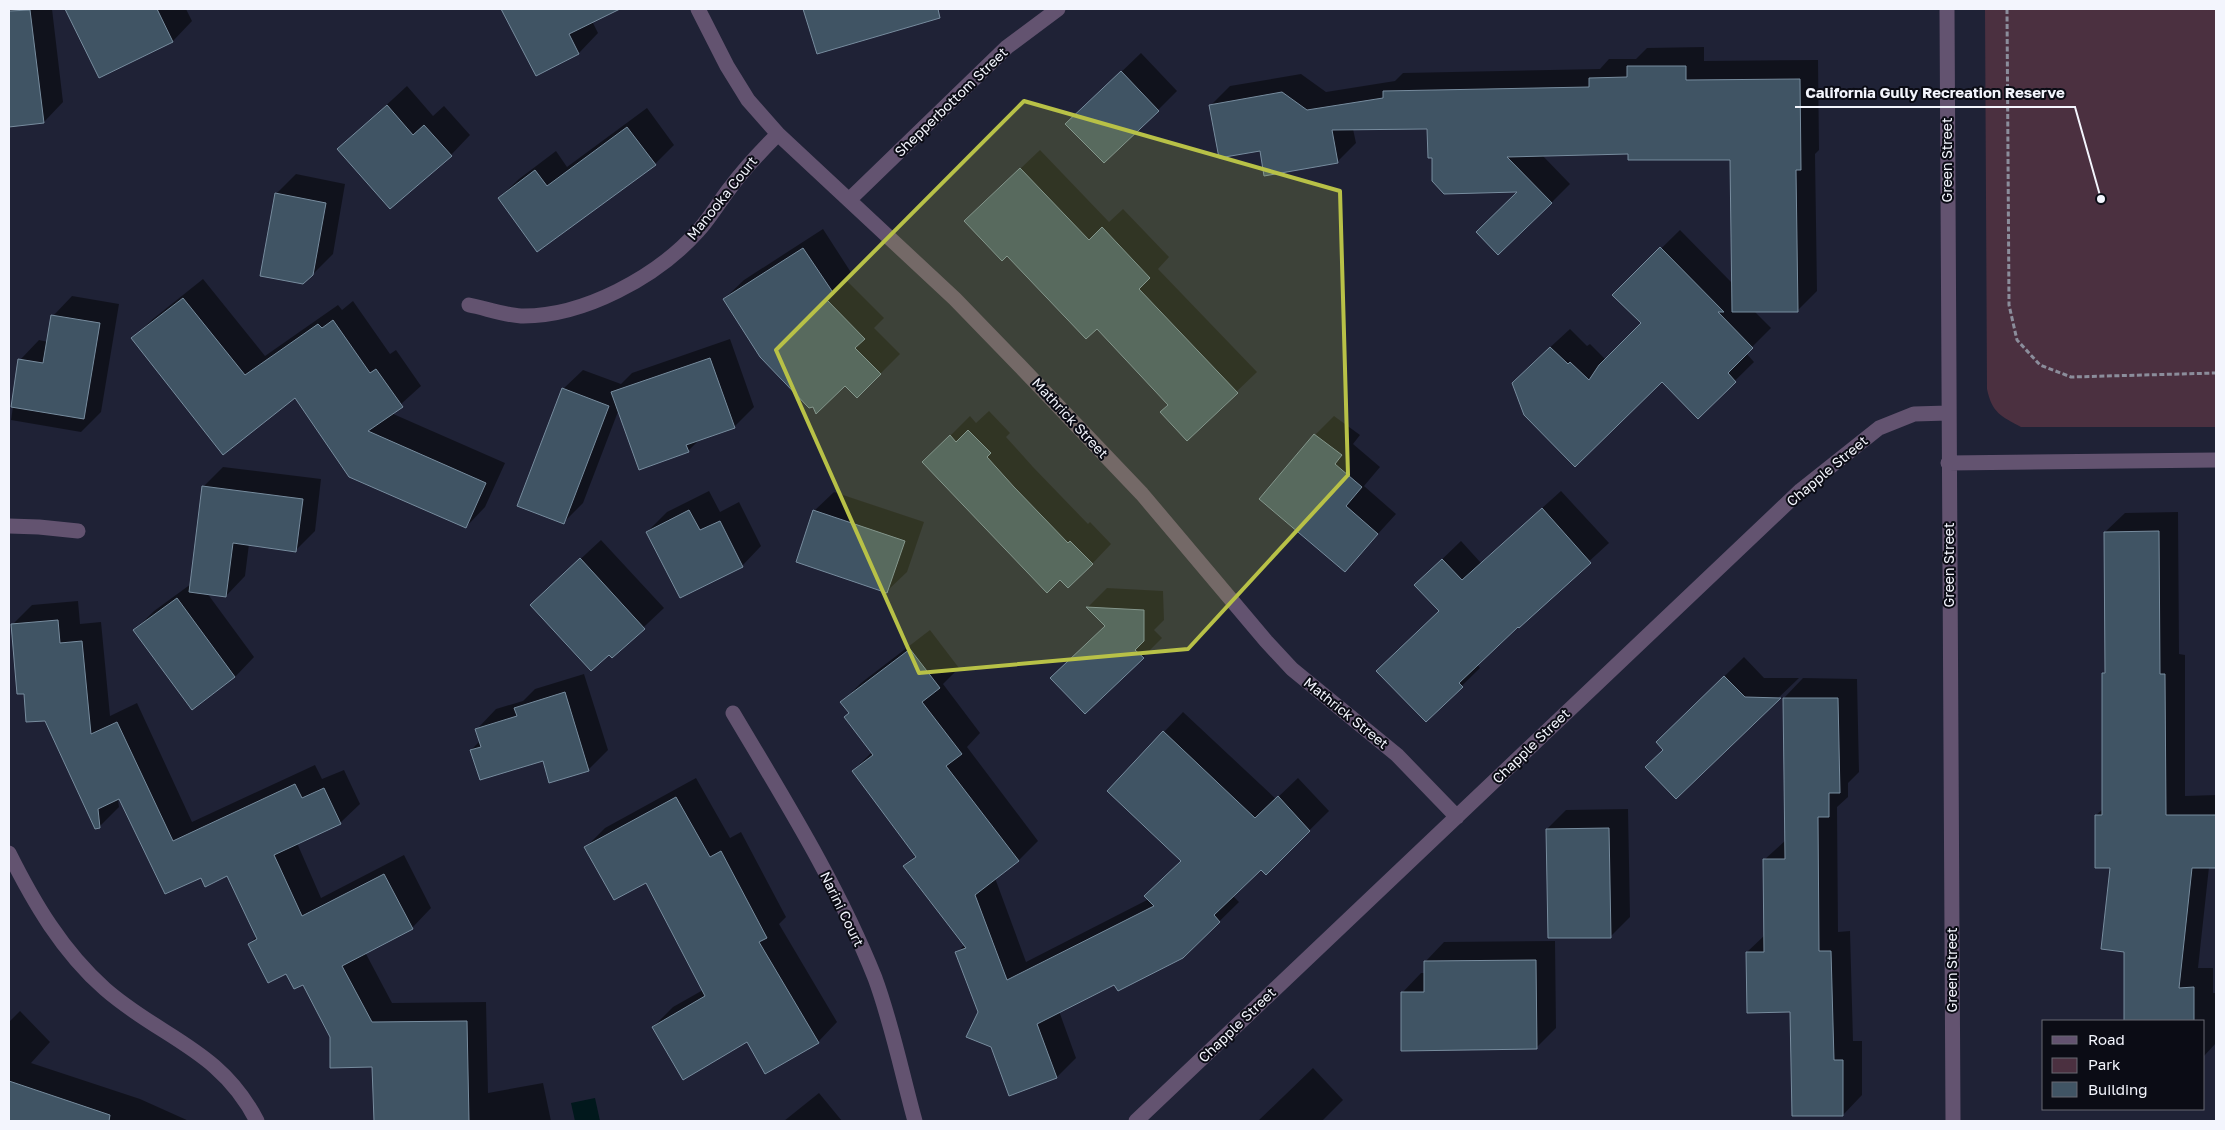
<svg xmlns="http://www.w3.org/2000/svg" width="2225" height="1130" viewBox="0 0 2225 1130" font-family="'Golos Text',sans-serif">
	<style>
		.green { fill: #4b3040 }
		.water { fill: #01181c }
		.shadow { fill: #0007 }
		.building { fill: #405464; stroke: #778c9e }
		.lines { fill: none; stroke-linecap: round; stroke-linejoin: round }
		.path { stroke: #8b8d9b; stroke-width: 3; stroke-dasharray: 5 2.5; stroke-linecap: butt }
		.minor { stroke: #635370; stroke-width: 15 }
		.marked { fill: #b8c147; fill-opacity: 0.2; stroke: #b8c147; stroke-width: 4; stroke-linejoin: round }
		.labels { text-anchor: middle; stroke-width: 4; stroke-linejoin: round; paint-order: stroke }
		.street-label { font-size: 14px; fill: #f3f5fd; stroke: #0b0c15 }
		.leader { fill: none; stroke: #f3f5fd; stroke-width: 2 }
		.callout-dot { fill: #f3f5fd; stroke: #0b0c15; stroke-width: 2 }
		.callout-label { font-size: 15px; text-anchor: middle; font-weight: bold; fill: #f3f5fd; stroke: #0b0c15; stroke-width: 4; stroke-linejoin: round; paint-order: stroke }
	</style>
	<rect width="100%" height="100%" fill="#1f2236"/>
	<path class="green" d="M 1985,9 L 2216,9 L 2216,427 L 2021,427 C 2001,416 1992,413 1987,389 Z"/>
	<path class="water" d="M 595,1098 L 600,1121 L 575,1121 L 571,1103 Z"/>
	<path class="shadow" d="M 9,9 L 52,9 L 63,102 L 44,122 L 9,126 Z
		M 66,9 L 186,9 L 192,21 L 173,41 L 100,77 Z
		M 503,9 L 601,9 L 591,19 L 598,33 L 579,53 L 536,74 Z
		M 804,9 L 940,9 L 818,52 Z
		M 1704,47 L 1704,61 L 1818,60 L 1819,150 L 1815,154 L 1817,291 L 1798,310 L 1754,311 L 1771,328 L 1746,353 L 1754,362 L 1698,417 L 1662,380 L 1575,465 L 1532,364 L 1570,329 L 1587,346 L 1590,344 L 1606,360 L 1643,323 L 1614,295 L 1680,230 L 1733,284 L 1731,159 L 1629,153 L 1542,155 L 1570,184 L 1551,203 L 1519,191 L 1429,128 L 1353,129 L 1356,143 L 1337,162 L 1261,149 L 1211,105 L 1230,86 L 1301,74 L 1326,92 L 1395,81 L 1403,73 L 1600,69 L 1609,59 L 1636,59 L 1647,48 Z
		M 1141,53 L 1177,91 L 1158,110 L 1087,105 Z
		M 407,86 L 433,116 L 444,106 L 470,135 L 451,155 L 339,149 Z
		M 647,108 L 674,145 L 655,164 L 499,198 L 519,179 L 556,151 L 567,167 Z
		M 1040,150 L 1109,222 L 1123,209 L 1169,257 L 1158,269 L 1257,372 L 1187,439 L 1169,404 L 1097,328 L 1007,254 L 985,202 Z
		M 296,174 L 345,184 L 333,254 L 313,274 L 276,194 Z
		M 823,229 L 852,274 L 846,280 L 884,318 L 874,328 L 900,354 L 880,374 L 845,384 L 814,405 L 724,299 L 744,280 Z
		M 203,279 L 265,356 L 338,305 L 342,310 L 353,301 L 390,354 L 396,350 L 421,386 L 391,413 L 505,463 L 485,507 L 466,527 L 295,396 L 133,338 L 153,319 Z
		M 72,296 L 119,304 L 101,412 L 81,432 L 11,420 L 20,360 L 39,340 L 48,342 L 53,316 Z
		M 730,339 L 754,407 L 735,426 L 700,439 L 688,451 L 619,409 L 583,503 L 564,522 L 563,389 L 583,370 L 621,384 L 632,373 Z
		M 989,411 L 1010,433 L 1006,437 L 1033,467 L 1088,524 L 1090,522 L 1111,544 L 1092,564 L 924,462 L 970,416 L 976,423 Z
		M 1334,416 L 1360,435 L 1353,444 L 1380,467 L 1364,486 L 1396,514 L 1345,570 L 1315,435 Z
		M 223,467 L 321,479 L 315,531 L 295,551 L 249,544 L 245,576 L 226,596 L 207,593 L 254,657 L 235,677 L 135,630 L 154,611 L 191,584 L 204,486 Z
		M 709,491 L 720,512 L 739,502 L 761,546 L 742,566 L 647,532 L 667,512 Z
		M 1561,491 L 1609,543 L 1477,664 L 1480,668 L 1426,721 L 1441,611 L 1434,567 L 1461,541 L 1481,563 Z
		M 834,492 L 924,522 L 907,572 L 887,591 L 814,511 Z
		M 2178,512 L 2179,654 L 2185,655 L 2185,796 L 2216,795 L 2216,867 L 2209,867 L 2198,968 L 2213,968 L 2213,993 L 2216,993 L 2216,1043 L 2204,1056 L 2204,1021 L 2125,1021 L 2125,951 L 2112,867 L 2096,815 L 2103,809 L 2103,674 L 2106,670 L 2105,532 L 2125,513 Z
		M 601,540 L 664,608 L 612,657 L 531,605 Z
		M 1107,588 L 1163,591 L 1164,620 L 1154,630 L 1162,638 L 1143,657 L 1088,607 Z
		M 78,601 L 80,624 L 101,622 L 110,716 L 137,703 L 192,822 L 315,765 L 322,779 L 344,770 L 360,804 L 340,823 L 297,843 L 321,898 L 404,855 L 431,908 L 412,928 L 365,952 L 392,1003 L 486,1002 L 488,1093 L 543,1083 L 551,1121 L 375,1121 L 373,1066 L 331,1036 L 304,983 L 249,944 L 257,936 L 227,874 L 201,876 L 117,793 L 119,807 L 99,827 L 45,719 L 25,692 L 12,625 L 32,605 Z
		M 930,630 L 959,668 L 943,684 L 980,733 L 967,747 L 1038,841 L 1019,860 L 995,878 L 1026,962 L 1149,899 L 1182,861 L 1108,791 L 1183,712 L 1276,799 L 1298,778 L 1329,811 L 1266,873 L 1261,869 L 1233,896 L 1239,902 L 1183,957 L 1115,983 L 1059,1011 L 1076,1058 L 1057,1077 L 979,1012 L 957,953 L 965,944 L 905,866 L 916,855 L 853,771 L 872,752 L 842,702 L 861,683 Z
		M 1744,657 L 1764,678 L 1799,678 L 1676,797 L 1665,750 L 1677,723 Z
		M 584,674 L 608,750 L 588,770 L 543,759 L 471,750 L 480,741 L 477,729 L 496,709 L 523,701 L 535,689 Z
		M 1803,678 L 1857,679 L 1859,772 L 1848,783 L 1848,797 L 1837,807 L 1838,932 L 1850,931 L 1853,1041 L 1862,1041 L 1862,1095 L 1843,1115 L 1792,1011 L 1747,952 L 1765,935 L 1764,860 L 1786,840 L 1784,698 Z
		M 696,778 L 730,838 L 741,832 L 786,917 L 779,924 L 837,1022 L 818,1042 L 748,1040 L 653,1027 L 673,1007 L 703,990 L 646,881 L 586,847 L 605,828 Z
		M 1628,809 L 1630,917 L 1611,936 L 1547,829 L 1566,810 Z
		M 1555,941 L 1556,1028 L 1536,1048 L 1402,993 L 1421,973 L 1425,973 L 1425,962 L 1444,942 Z
		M 20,1011 L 50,1042 L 31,1063 L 140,1099 L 189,1121 L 9,1121 L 9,1022 Z
		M 1313,1068 L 1343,1100 L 1322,1121 L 1258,1121 Z
		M 819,1093 L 842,1121 L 784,1121 Z"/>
	<path class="building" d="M 65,9 L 157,9 L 173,42 L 99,78 Z
		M 501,9 L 620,9 L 569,34 L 579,54 L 536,76 Z
		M 803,9 L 938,9 L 940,18 L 817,54 Z
		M 30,10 L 44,123 L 9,127 L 9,11 Z
		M 1627,66 L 1686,66 L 1686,80 L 1800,79 L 1801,170 L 1796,170 L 1798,312 L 1732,312 L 1730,160 L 1628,160 L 1628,154 L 1507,157 L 1552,203 L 1498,255 L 1476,232 L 1517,192 L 1444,194 L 1432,181 L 1432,158 L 1428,158 L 1427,129 L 1332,130 L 1338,163 L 1264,176 L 1260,151 L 1219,158 L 1209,105 L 1282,92 L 1307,110 L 1383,98 L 1383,91 L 1589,87 L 1589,78 L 1627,77 Z
		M 1121,71 L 1159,111 L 1104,163 L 1065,124 Z
		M 387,105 L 413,135 L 424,125 L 452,156 L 390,209 L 337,149 Z
		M 627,127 L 656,165 L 537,252 L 498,198 L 535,170 L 547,186 Z
		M 1020,168 L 1089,240 L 1102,227 L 1150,278 L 1139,289 L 1238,393 L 1187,441 L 1160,412 L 1168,405 L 1097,329 L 1086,339 L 1007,256 L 1002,261 L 964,221 Z
		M 275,193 L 326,203 L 313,275 L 303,284 L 260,276 Z
		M 1660,247 L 1724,312 L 1718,312 L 1753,348 L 1728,373 L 1736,382 L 1698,419 L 1662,382 L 1575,467 L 1524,415 L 1512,383 L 1550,347 L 1568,364 L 1570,362 L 1589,380 L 1599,365 L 1641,323 L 1612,295 Z
		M 803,248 L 834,294 L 826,299 L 865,339 L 855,348 L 881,374 L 857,398 L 845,386 L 816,414 L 813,407 L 809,408 L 760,357 L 723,299 Z
		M 183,298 L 245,375 L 318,324 L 322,328 L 333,320 L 370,373 L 376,369 L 403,407 L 368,431 L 486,483 L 466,528 L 349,477 L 295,398 L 223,455 L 131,338 Z
		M 51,315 L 100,323 L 84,419 L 11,407 L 18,359 L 43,363 Z
		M 710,358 L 735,428 L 686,445 L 689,452 L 639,470 L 611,392 Z
		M 562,388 L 609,406 L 564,524 L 517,506 Z
		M 968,430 L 991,453 L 987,457 L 1014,487 L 1068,543 L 1070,541 L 1093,564 L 1068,588 L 1060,580 L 1047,593 L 922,462 L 950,435 L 956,442 Z
		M 1314,434 L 1342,455 L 1335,464 L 1362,487 L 1346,506 L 1378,534 L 1345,572 L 1259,499 Z
		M 202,486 L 303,499 L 296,552 L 233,543 L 226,597 L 189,592 Z
		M 1542,508 L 1591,563 L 1519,628 L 1518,627 L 1459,683 L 1463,687 L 1426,722 L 1376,671 L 1439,611 L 1414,585 L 1442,559 L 1462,580 Z
		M 689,510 L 700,530 L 720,521 L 743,567 L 680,598 L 646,532 Z
		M 813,510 L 905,541 L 887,593 L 796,562 Z
		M 2159,531 L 2160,674 L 2165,674 L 2166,815 L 2216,815 L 2216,868 L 2192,868 L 2179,988 L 2194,987 L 2194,1021 L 2124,1021 L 2124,952 L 2101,949 L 2110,868 L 2095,868 L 2095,815 L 2102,815 L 2102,673 L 2105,673 L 2104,532 Z
		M 580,558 L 645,629 L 612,658 L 609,655 L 591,671 L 530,605 Z
		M 177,598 L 235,677 L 192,710 L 133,630 Z
		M 1086,607 L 1144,610 L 1144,641 L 1135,650 L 1144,658 L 1085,714 L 1050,678 L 1105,626 Z
		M 58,620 L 60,643 L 82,641 L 91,734 L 117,722 L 173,841 L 295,784 L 302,798 L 324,788 L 341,824 L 274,855 L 302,916 L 384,874 L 413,929 L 342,966 L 372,1022 L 467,1021 L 469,1121 L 374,1121 L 372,1067 L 330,1068 L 330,1037 L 303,985 L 294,989 L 286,974 L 268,983 L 248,944 L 257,939 L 227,876 L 205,887 L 201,878 L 165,894 L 119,799 L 98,809 L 100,828 L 95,829 L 45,721 L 26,722 L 24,694 L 17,694 L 11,624 Z
		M 910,649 L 940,688 L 922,702 L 962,754 L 946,766 L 1019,861 L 975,895 L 1007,980 L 1154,906 L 1144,896 L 1181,861 L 1107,791 L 1163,731 L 1255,818 L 1278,796 L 1310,831 L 1266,875 L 1261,870 L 1214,915 L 1220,922 L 1183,958 L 1118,991 L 1114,985 L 1037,1024 L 1057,1078 L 1009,1096 L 991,1047 L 966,1037 L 978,1012 L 955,952 L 966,948 L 903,866 L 916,857 L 852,771 L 873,755 L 844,717 L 849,713 L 840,702 Z
		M 1724,676 L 1745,697 L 1781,698 L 1676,799 L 1645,767 L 1663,750 L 1656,742 Z
		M 565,692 L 589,771 L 549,783 L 543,761 L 480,780 L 470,750 L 481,747 L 475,729 L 517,716 L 514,708 Z
		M 1783,698 L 1838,698 L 1840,793 L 1829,793 L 1829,817 L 1818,817 L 1819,951 L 1831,951 L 1834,1060 L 1843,1060 L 1843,1116 L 1792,1116 L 1790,1012 L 1747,1013 L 1746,952 L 1764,952 L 1763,859 L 1785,859 Z
		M 676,797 L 710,857 L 721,851 L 767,938 L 759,942 L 819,1043 L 765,1074 L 747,1042 L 683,1080 L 652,1027 L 705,996 L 646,883 L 614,900 L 584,847 Z
		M 1609,828 L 1611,938 L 1548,938 L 1546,829 Z
		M 1536,960 L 1537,1049 L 1401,1051 L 1401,992 L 1424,992 L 1424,961 Z
		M 9,1081 L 110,1115 L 109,1121 L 9,1121 Z"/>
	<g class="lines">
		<path class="path" d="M 2007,9 L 2009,305 L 2017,340 L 2040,365 L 2071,377 L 2216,373"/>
		<path class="minor" d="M 698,9 L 727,66 L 748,100 L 778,134 L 955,299 L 1019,365 L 1142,494 L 1266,641 L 1292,669 L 1397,755 L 1457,817
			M 1947,9 L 1953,1121
			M 849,200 L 1007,47 L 1058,9
			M 469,305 C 485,308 504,315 521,316 C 583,317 657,277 698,231 C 710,218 719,202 730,188 C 744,169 761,151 778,134
			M 1948,463 L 2216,460
			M 9,526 L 39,527 L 78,531
			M 733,713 C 784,799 838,885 875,978 C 892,1024 902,1074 915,1121
			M 9,853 C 34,903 62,951 105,989 C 161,1038 220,1049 257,1121
			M 1136,1121 L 1801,490 L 1879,428 L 1914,414 L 1948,413"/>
	</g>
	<path class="marked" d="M 1024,101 L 1340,191 L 1348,475 L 1188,649 L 919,673 L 776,350 Z"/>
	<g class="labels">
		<g class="street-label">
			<text transform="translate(951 102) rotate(-44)" y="5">Shepperbottom Street</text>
			<text transform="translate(1947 160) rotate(-90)" y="5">Green Street</text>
			<text transform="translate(722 198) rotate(-51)" y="5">Manooka Court</text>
			<text transform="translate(1070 418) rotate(47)" y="5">Mathrick Street</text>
			<text transform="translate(1827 471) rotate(-40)" y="5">Chapple Street</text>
			<text transform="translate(1949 565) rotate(-90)" y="5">Green Street</text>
			<text transform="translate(1346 713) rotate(39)" y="5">Mathrick Street</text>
			<text transform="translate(1531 746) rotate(-44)" y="5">Chapple Street</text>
			<text transform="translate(842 909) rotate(64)" y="5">Narini Court</text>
			<text transform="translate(1952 970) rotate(-90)" y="5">Green Street</text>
			<text transform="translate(1237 1025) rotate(-44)" y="5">Chapple Street</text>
		</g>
	</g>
	<path class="leader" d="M2101 199L2075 107H1795"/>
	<circle class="callout-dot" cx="2101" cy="199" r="5"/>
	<g class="callout-label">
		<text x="1935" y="98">California Gully Recreation Reserve</text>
	</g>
	<rect width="2225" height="1130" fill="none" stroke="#f3f5fd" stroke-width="20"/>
	<rect x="2042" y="1020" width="162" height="90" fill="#0b0c15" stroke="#686972"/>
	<rect x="2052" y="1036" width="25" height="8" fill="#635370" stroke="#686972"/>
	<text x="2088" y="1045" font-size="15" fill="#f3f5fd">Road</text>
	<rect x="2052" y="1058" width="25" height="15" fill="#4b3040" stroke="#686972"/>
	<text x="2088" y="1070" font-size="15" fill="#f3f5fd">Park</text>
	<rect x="2052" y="1082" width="25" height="15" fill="#405464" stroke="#686972"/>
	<text x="2088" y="1095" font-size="15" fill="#f3f5fd">Building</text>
</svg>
